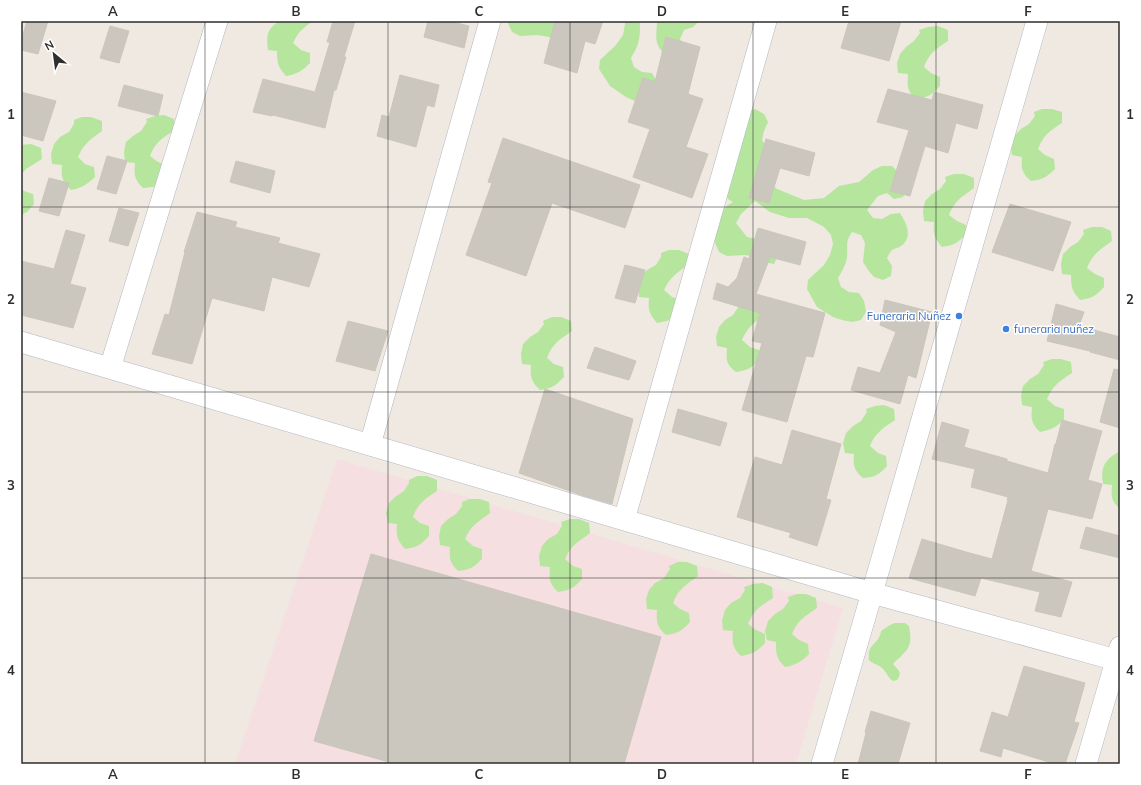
<svg xmlns="http://www.w3.org/2000/svg" width="1141" height="785" viewBox="0 0 1141 785" font-family="Mulish,sans-serif">
	<style>
		.medical { fill: #f5dfe0 }
		.green { fill: #b6e59e }
		.building { fill: #cbc7bf; stroke: #cbc5ba }
		.lines { fill: none; stroke-linecap: round; stroke-linejoin: round }
		.minor-casing { stroke: #b4b7c1; stroke-width: 22 }
		.minor { stroke: #fff; stroke-width: 21 }
		.grid { fill: none; stroke: #2e2e2e; stroke-width: 1; stroke-opacity: 0.55 }
		.shop-dot { fill: #3f7fe0; stroke: #fff; stroke-width: 1.5 }
		.labels { text-anchor: middle; stroke-width: 3; stroke-linejoin: round; paint-order: stroke }
		.shop-label { font-size: 11px; fill: #366cbe; stroke: #fff; text-anchor: end }
		.neatline { fill: none; stroke: #2e2e2e; stroke-width: 1.5 }
		.grid-label { font-size: 13px; text-anchor: middle; font-weight: bold; fill: #2e2e2e }
	</style>
	<rect width="100%" height="100%" fill="#efe9e1"/>
	<path class="medical" d="M 337,459 L 843,608 L 796,764 L 235,764 Z"/>
	<path class="green" d="M 280,21 L 313,21 C 303,28 298,32 293,43 L 301,50 L 310,53 L 310,63 C 302,71 298,74 286,76 C 278,67 277,63 277,51 L 268,50 C 266,36 267,28 280,21 Z
		M 507,21 L 559,21 L 557,42 L 549,37 L 538,35 L 520,36 L 512,32 Z
		M 625,21 L 640,21 C 640,38 640,43 631,58 L 634,67 L 642,72 L 652,73 L 657,82 L 645,102 L 635,101 L 626,97 L 610,86 L 599,69 L 600,60 L 616,45 L 623,35 L 625,24 Z
		M 657,21 L 699,21 L 693,27 L 684,30 L 680,39 L 685,46 L 667,57 C 654,44 656,40 657,23 Z
		M 938,26 L 948,30 L 948,41 C 936,49 929,53 924,67 L 931,73 L 940,77 L 940,86 C 932,95 928,97 916,99 C 907,91 907,86 908,74 L 898,73 L 897,63 L 900,54 L 906,47 L 914,41 L 920,33 L 919,30 L 928,27 Z
		M 755,109 L 764,114 L 768,122 L 764,131 L 762,140 L 768,148 L 770,182 L 777,189 L 804,200 L 824,198 L 839,186 L 859,182 L 873,170 L 882,166 L 892,166 L 905,179 L 907,188 L 903,197 L 894,199 L 887,193 L 878,196 L 867,210 L 873,218 L 882,219 L 891,214 L 900,213 C 907,224 913,237 901,246 C 899,248 895,248 892,250 C 890,252 888,256 887,258 L 892,266 L 891,276 L 883,280 L 874,277 L 868,270 L 863,262 L 865,243 L 861,235 L 852,232 C 845,242 848,245 847,257 C 846,265 842,271 838,278 L 841,287 L 849,292 L 859,293 L 864,301 L 866,312 L 861,320 L 852,322 L 842,320 L 833,317 L 817,307 L 807,289 L 808,280 L 824,265 L 830,255 L 833,244 L 831,235 L 824,227 L 807,218 L 789,218 L 770,212 L 755,201 L 741,214 L 736,223 L 747,237 L 766,241 L 778,255 L 774,264 L 764,262 L 756,257 L 745,255 L 727,256 L 719,252 L 711,234 C 717,218 717,211 733,202 L 728,199 L 723,191 L 746,112 Z
		M 1042,109 L 1052,109 L 1062,112 L 1062,123 C 1050,131 1043,135 1038,149 L 1045,155 L 1054,159 L 1055,169 C 1047,177 1042,180 1031,181 C 1022,173 1021,169 1022,157 L 1012,155 L 1011,146 L 1014,136 L 1021,129 L 1029,124 L 1035,116 L 1034,112 Z
		M 164,115 L 174,119 L 175,130 C 163,138 156,141 150,156 L 158,162 L 167,165 L 160,183 L 153,187 L 143,188 C 134,179 134,175 135,163 L 125,162 L 124,152 L 126,142 L 133,136 L 141,131 L 147,122 L 146,119 L 155,116 Z
		M 82,117 L 91,117 L 102,121 L 102,131 C 91,139 83,144 78,157 L 85,164 L 94,167 L 95,177 C 86,185 82,188 71,190 C 62,181 61,177 62,165 L 52,164 L 51,154 L 54,144 L 60,137 L 69,132 L 74,124 L 74,120 Z
		M 31,144 L 41,148 L 42,159 L 26,169 L 21,175 L 21,145 Z
		M 954,174 L 964,174 L 974,178 L 974,188 C 962,197 955,200 949,215 L 957,221 L 966,225 L 966,234 C 958,243 954,245 942,247 C 934,238 933,234 934,222 L 924,221 L 923,211 L 925,201 L 932,194 L 940,189 L 946,181 L 945,177 Z
		M 21,188 L 24,191 L 33,194 L 34,204 L 27,212 L 21,215 Z
		M 1092,227 L 1102,227 L 1111,231 L 1112,241 C 1100,250 1093,253 1087,268 L 1095,274 L 1104,278 L 1104,287 C 1096,296 1092,298 1080,300 C 1072,291 1071,287 1071,275 L 1062,274 L 1061,264 L 1063,254 L 1070,247 L 1078,242 L 1084,234 L 1083,230 Z
		M 669,250 L 679,250 L 689,254 L 689,264 C 677,273 670,277 664,290 L 672,297 L 681,300 L 674,317 L 667,321 L 657,323 C 649,314 648,310 649,298 L 639,297 L 638,287 L 641,277 L 647,270 L 656,265 L 661,257 L 661,253 Z
		M 739,306 L 767,314 C 755,322 748,326 742,340 L 750,347 L 759,350 L 759,360 C 751,369 747,370 736,372 C 726,364 726,360 727,348 L 717,346 L 716,337 L 719,327 L 725,320 L 733,315 Z
		M 552,317 L 561,317 L 571,321 L 572,331 C 560,339 552,344 547,358 L 554,364 L 563,367 L 564,377 C 555,386 553,388 540,390 C 531,381 530,377 531,365 L 522,364 L 521,354 L 523,344 L 530,337 L 538,332 L 544,324 L 543,321 Z
		M 1052,359 L 1061,359 L 1071,362 L 1072,373 C 1060,381 1053,385 1047,399 L 1055,406 L 1064,409 L 1064,419 C 1056,428 1052,429 1040,432 C 1031,423 1031,419 1032,407 L 1022,405 L 1021,396 L 1023,386 L 1030,379 L 1038,374 L 1044,365 L 1043,362 Z
		M 884,405 L 894,409 L 895,420 C 883,428 875,433 870,446 L 878,453 L 886,456 L 887,466 C 879,475 875,477 863,478 C 854,470 853,466 854,454 L 845,453 L 843,443 L 846,433 L 853,426 L 861,421 L 867,412 L 866,409 L 875,406 Z
		M 1120,451 L 1120,509 C 1111,501 1111,496 1112,485 L 1103,484 C 1101,472 1102,464 1112,456 C 1115,454 1117,453 1120,451 Z
		M 417,476 L 427,476 L 437,480 L 437,491 C 425,499 418,503 413,517 L 420,523 L 429,526 L 429,536 C 421,545 417,547 405,549 C 397,540 396,536 397,524 L 388,523 L 386,513 L 389,503 L 395,497 L 404,491 L 409,483 L 409,480 Z
		M 470,499 L 480,499 L 489,502 L 490,513 C 478,522 471,525 465,539 L 473,546 L 482,549 L 482,559 C 474,567 470,570 458,571 C 450,563 449,559 450,547 L 440,545 L 439,536 L 441,526 L 448,519 L 456,514 L 462,506 L 462,502 Z
		M 570,519 L 579,519 L 589,523 L 590,533 C 578,542 571,545 565,559 L 573,566 L 582,569 L 582,579 C 574,588 570,590 558,592 C 549,583 549,579 550,567 L 540,566 L 539,556 L 542,546 L 548,539 L 557,534 L 562,526 L 561,522 Z
		M 678,562 L 687,562 L 697,566 L 698,576 C 686,585 678,589 673,603 L 680,609 L 689,613 L 690,622 C 682,631 678,633 666,635 C 657,627 656,622 657,610 L 647,609 L 646,599 L 649,590 L 655,583 L 664,578 L 670,569 L 669,566 Z
		M 763,583 L 772,587 L 773,598 C 761,606 754,609 748,624 L 756,630 L 765,634 L 765,643 C 757,652 753,654 741,656 C 732,647 732,643 733,631 L 723,630 L 722,620 L 725,610 L 731,603 L 740,598 L 745,590 L 744,587 L 753,584 Z
		M 797,594 L 806,594 L 816,598 L 817,608 C 804,617 798,620 792,634 L 799,640 L 808,644 L 809,654 C 801,662 796,665 785,667 C 776,658 776,654 776,642 L 767,640 L 765,631 L 768,621 L 775,614 L 783,609 L 789,601 L 788,597 Z
		M 895,623 L 905,623 L 909,626 C 911,637 912,646 903,654 C 900,658 896,660 893,664 C 898,670 903,672 897,680 L 893,681 C 887,677 887,672 882,668 C 878,664 872,664 868,659 L 869,659 C 867,643 879,645 881,631 L 890,625 Z"/>
	<path class="building" d="M 27,21 L 48,21 L 38,54 L 21,50 L 21,41 Z
		M 333,21 L 355,21 L 344,57 L 346,57 L 336,90 L 334,90 L 325,128 L 273,115 L 272,116 L 253,112 L 263,79 L 315,92 L 330,42 L 327,42 Z
		M 428,21 L 448,21 L 469,26 L 464,48 L 424,37 Z
		M 555,21 L 603,21 L 595,44 L 585,41 L 577,73 L 544,63 Z
		M 849,21 L 901,21 L 889,61 L 841,48 Z
		M 110,26 L 129,31 L 119,63 L 100,58 Z
		M 666,37 L 700,47 L 688,94 L 703,99 L 686,147 L 708,154 L 692,198 L 633,177 L 650,129 L 628,122 L 643,78 L 655,82 Z
		M 400,75 L 439,85 L 434,107 L 427,105 L 416,147 L 377,136 L 382,115 L 389,117 Z
		M 124,85 L 163,95 L 158,116 L 118,106 Z
		M 888,89 L 932,100 L 934,92 L 983,105 L 977,129 L 956,123 L 948,153 L 925,146 L 910,196 L 890,191 L 909,130 L 877,122 Z
		M 21,92 L 56,101 L 43,141 L 21,135 Z
		M 503,138 L 640,185 L 625,228 L 552,203 L 526,276 L 466,255 L 492,183 L 488,182 Z
		M 766,139 L 815,153 L 809,176 L 780,168 L 769,203 L 749,198 Z
		M 107,156 L 127,161 L 116,194 L 97,189 Z
		M 236,161 L 275,171 L 270,193 L 230,182 Z
		M 49,178 L 69,183 L 59,216 L 39,211 Z
		M 1010,204 L 1071,222 L 1053,271 L 992,252 Z
		M 119,208 L 139,213 L 128,246 L 109,241 Z
		M 197,212 L 237,222 L 235,227 L 280,238 L 278,243 L 320,254 L 309,287 L 272,277 L 264,311 L 212,298 L 192,364 L 152,354 L 165,314 L 169,315 L 185,252 L 184,252 Z
		M 758,228 L 806,242 L 800,265 L 770,257 L 756,294 L 825,313 L 813,357 L 806,356 L 787,422 L 742,410 L 762,343 L 752,341 L 760,313 L 713,299 L 717,283 L 728,287 L 737,278 L 744,257 L 749,259 Z
		M 66,230 L 85,235 L 70,284 L 86,288 L 73,328 L 21,315 L 21,261 L 54,269 Z
		M 625,265 L 645,270 L 635,303 L 615,298 Z
		M 885,300 L 932,312 L 916,378 L 908,375 L 900,404 L 851,390 L 858,367 L 880,373 L 896,332 L 880,325 Z
		M 1056,304 L 1084,312 L 1079,326 L 1120,337 L 1120,360 L 1090,352 L 1090,351 L 1047,341 Z
		M 348,321 L 388,331 L 375,371 L 336,361 Z
		M 595,347 L 636,361 L 629,380 L 587,368 Z
		M 1114,369 L 1120,370 L 1120,428 L 1100,422 Z
		M 545,389 L 633,419 L 612,504 L 584,496 L 519,473 Z
		M 678,409 L 727,423 L 720,446 L 672,432 Z
		M 1062,420 L 1102,431 L 1088,480 L 1102,484 L 1092,519 L 1048,509 L 1031,571 L 1072,582 L 1061,617 L 1035,611 L 1040,592 L 981,578 L 975,596 L 909,578 L 922,539 L 966,552 L 992,559 L 1008,500 L 1007,500 L 1008,497 L 971,487 L 975,469 L 932,459 L 942,422 L 969,430 L 964,447 L 1007,459 L 1007,461 L 1048,473 L 1055,444 L 1056,444 Z
		M 792,430 L 841,444 L 826,499 L 831,500 L 817,546 L 789,537 L 791,533 L 737,517 L 755,457 L 782,465 Z
		M 1086,527 L 1120,536 L 1120,558 L 1080,548 Z
		M 371,554 L 661,637 L 624,764 L 396,764 L 314,741 Z
		M 1024,666 L 1085,683 L 1074,722 L 1079,723 L 1065,764 L 1055,764 L 1003,748 L 1001,757 L 980,751 L 992,712 L 1008,717 Z
		M 871,711 L 910,723 L 898,764 L 858,764 L 866,733 L 865,732 Z"/>
	<g class="lines">
		<g class="minor-casing">
			<path id="minor" d="M 21,342 L 872,593 L 1120,661
				M 110,368 L 217,21
				M 370,445 L 490,21
				M 624,520 L 766,21
				M 822,764 L 872,593 L 1037,21
				M 1086,764 L 1120,647"/>
		</g>
		<use href="#minor" class="minor"/>
	</g>
	<path class="grid" d="M 205,21 L 205,764M 388,21 L 388,764M 570,21 L 570,764M 753,21 L 753,764M 936,21 L 936,764M 21,207 L 1120,207M 21,392 L 1120,392M 21,578 L 1120,578"/>
	<g class="shop-dot">
		<circle cx="959" cy="316" r="4"/>
		<circle cx="1006" cy="329" r="4"/>
	</g>
	<g class="labels">
		<g class="shop-label">
			<text x="951" y="320">Funeraria Nuñez</text>
			<text x="1014" y="333" text-anchor="start">funeraria nuñez</text>
		</g>
	</g>
	<rect width="1141" height="785" fill="none" stroke="#ffffff" stroke-width="44"/>
	<g transform="translate(54 54) rotate(331)" stroke="#ffffff" stroke-width="3" paint-order="stroke">
	<path d="M0-3L7 15L0 10L-7 15Z" fill="#2e2e2e"/>
	<text y="-6" font-size="11" font-weight="bold" text-anchor="middle" fill="#2e2e2e">N</text>
	</g>
	<rect x="22" y="22" width="1097" height="741" class="neatline"/>
	<g class="grid-label">
		<text x="113" y="16">A</text>
		<text x="296" y="16">B</text>
		<text x="479" y="16">C</text>
		<text x="662" y="16">D</text>
		<text x="845" y="16">E</text>
		<text x="1028" y="16">F</text>
		<text x="11" y="119">1</text>
		<text x="1130" y="119">1</text>
		<text x="11" y="304">2</text>
		<text x="1130" y="304">2</text>
		<text x="11" y="490">3</text>
		<text x="1130" y="490">3</text>
		<text x="11" y="675">4</text>
		<text x="1130" y="675">4</text>
		<text x="113" y="779">A</text>
		<text x="296" y="779">B</text>
		<text x="479" y="779">C</text>
		<text x="662" y="779">D</text>
		<text x="845" y="779">E</text>
		<text x="1028" y="779">F</text>
	</g>
</svg>
